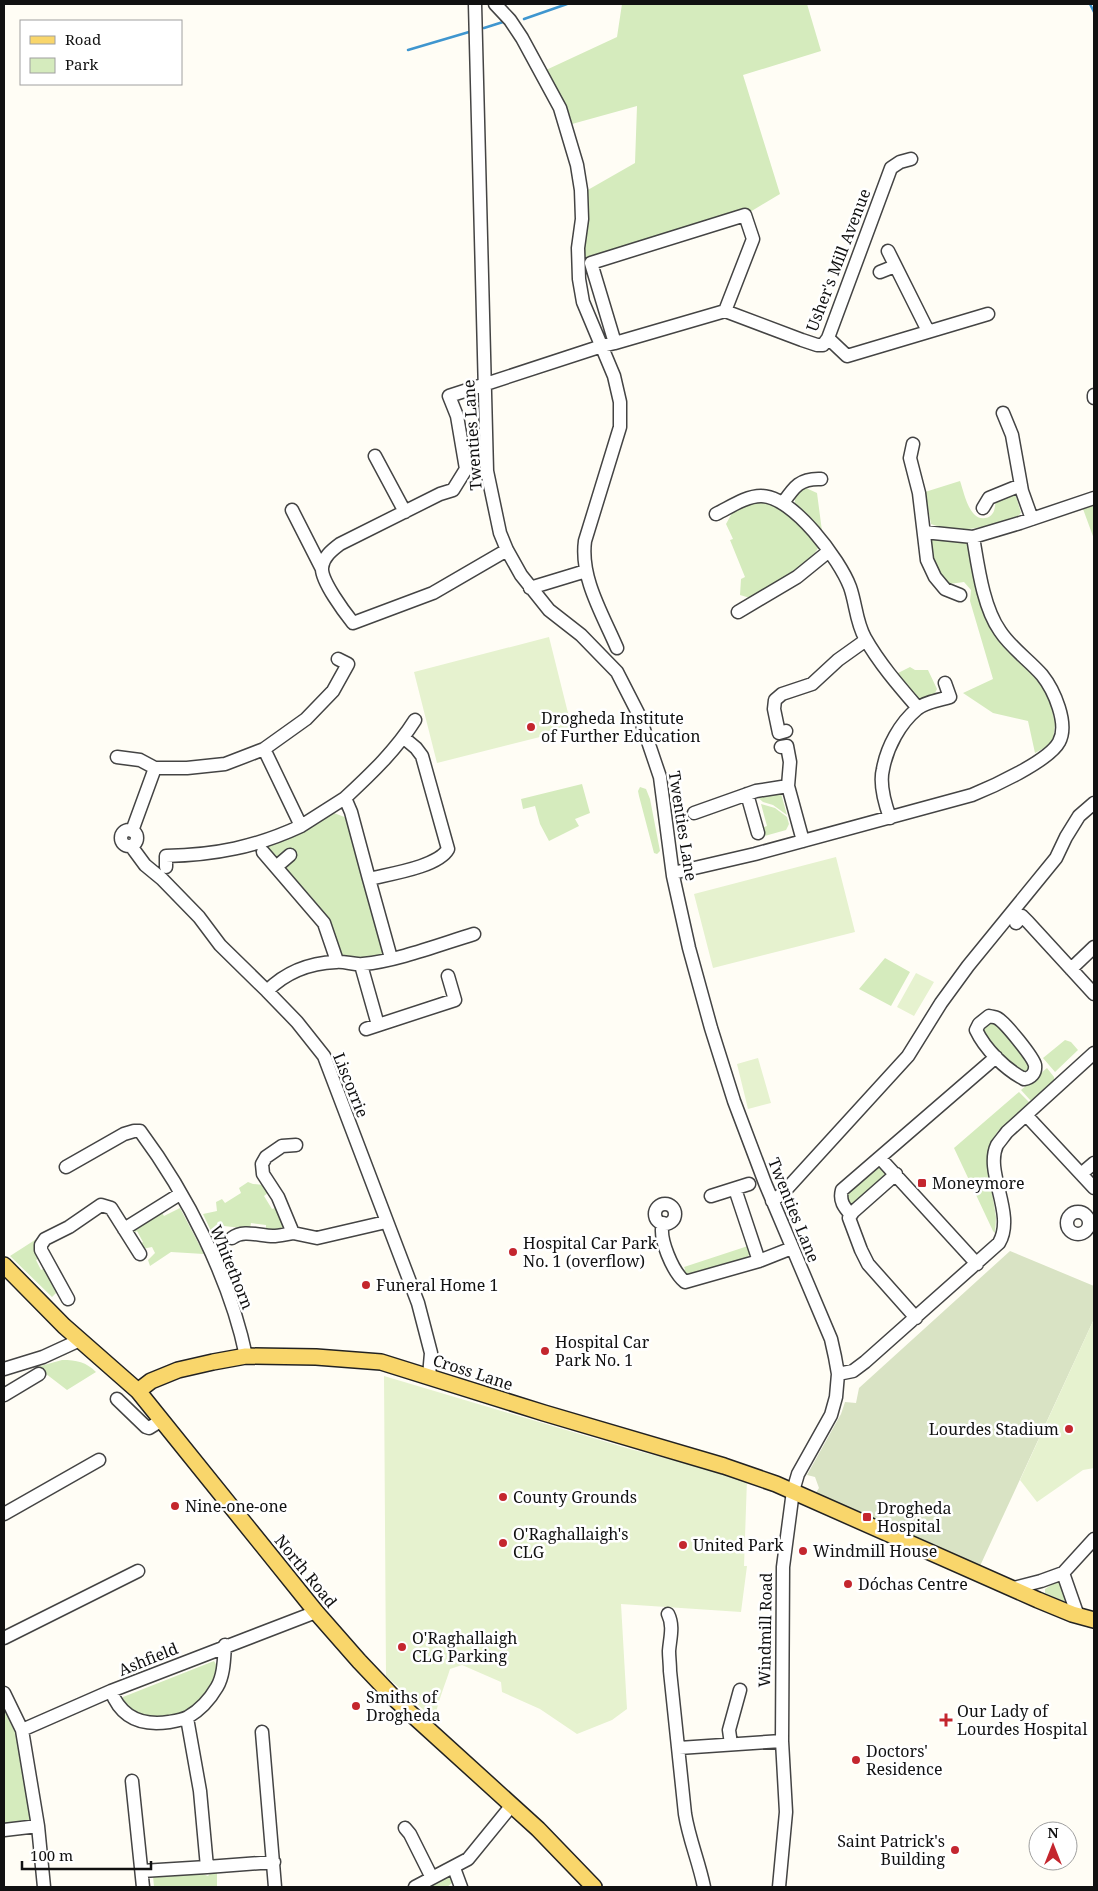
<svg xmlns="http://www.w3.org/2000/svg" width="1098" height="1891" viewBox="0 0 1098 1891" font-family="'Noto Serif',serif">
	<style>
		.green { fill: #d5ebbd }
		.cemetery { fill: #d9e3c4 }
		.pitch { fill: #e6f2cf }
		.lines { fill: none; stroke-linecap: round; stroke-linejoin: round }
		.stream { stroke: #3f96cf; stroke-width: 2.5 }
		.minor-casing { stroke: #444; stroke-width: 15 }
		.major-casing { stroke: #222; stroke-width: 18 }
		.minor { stroke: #fff; stroke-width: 12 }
		.major { stroke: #f9d66b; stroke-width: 15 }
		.poi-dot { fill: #c4262e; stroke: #fff; stroke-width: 2 }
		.labels { text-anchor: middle; stroke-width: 5; stroke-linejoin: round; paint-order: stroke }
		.street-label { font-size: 16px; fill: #111; stroke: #fff }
		.poi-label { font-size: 16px; fill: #111; stroke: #fff; text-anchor: start }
	</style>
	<rect width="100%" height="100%" fill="#fffdf5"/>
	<path class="green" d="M 622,4 L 807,4 L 821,51 L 743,75 L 780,194 L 745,215 L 591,263 L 578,248 L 586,191 L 635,163 L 637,106 L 572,124 L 546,70 L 617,37 Z
		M 960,481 C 964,492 969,521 985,518 C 989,518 992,515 994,511 C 995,508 995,503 997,499 L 1010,493 L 1016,496 L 1021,513 L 1018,516 C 988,526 962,536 931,524 L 925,492 Z
		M 803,488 L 806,488 L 817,493 L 822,531 L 795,504 L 795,497 Z
		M 763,502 C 780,505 811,532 818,548 C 809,566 768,587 750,598 L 740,595 L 741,579 L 745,577 L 730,540 L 733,539 L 726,524 L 732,513 L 751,503 Z
		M 1094,505 L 1094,539 L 1083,509 Z
		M 933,537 L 966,542 L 968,545 L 988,617 L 1041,685 L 1051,705 L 1055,724 L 1053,740 L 1048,746 L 1035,753 L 1028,721 L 993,713 L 963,693 L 993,679 L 970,601 L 971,590 L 964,582 L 949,584 C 937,571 932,558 930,541 Z
		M 910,667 L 915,670 L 928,670 L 937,689 L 933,697 L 923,700 L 919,699 L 899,679 L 898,673 Z
		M 582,784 L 590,813 L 575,819 L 579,826 L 549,841 L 540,824 L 535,806 L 523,809 L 521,799 Z
		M 640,787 L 646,789 L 650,799 L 660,851 L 657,854 L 654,853 L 639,796 L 638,791 Z
		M 780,790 L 787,815 L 773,805 L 763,802 L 755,795 Z
		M 761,804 L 775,808 L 787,817 L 789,824 L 786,830 L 754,839 L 753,836 L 765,833 L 764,827 L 767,826 Z
		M 334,813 L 347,818 L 385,949 L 381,955 L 368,959 L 344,957 L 339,952 L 333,930 L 325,914 L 309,894 L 286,873 L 280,856 L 275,857 L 266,847 L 316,825 Z
		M 885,958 L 910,972 L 891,1006 L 859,989 Z
		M 989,1021 L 999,1025 L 1031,1068 L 1025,1074 L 1016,1072 L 984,1034 L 983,1029 Z
		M 1065,1040 L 1071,1042 L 1078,1050 L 1055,1072 L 1043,1058 Z
		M 1047,1068 L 1054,1077 L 1054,1080 L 1031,1101 L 1021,1090 Z
		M 1019,1092 L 1029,1102 L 998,1131 L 990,1144 L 987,1162 L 996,1217 L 995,1233 L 993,1231 L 954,1148 Z
		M 880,1166 L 888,1174 L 850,1206 L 845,1195 Z
		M 248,1182 L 253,1184 L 264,1185 L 269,1192 L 264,1196 L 272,1209 L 278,1207 L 284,1222 L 284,1228 L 282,1231 L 266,1231 L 266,1225 L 251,1223 L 250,1229 L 224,1226 L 222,1245 L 218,1246 L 203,1214 L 217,1211 L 216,1202 L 222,1199 L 225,1203 L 241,1193 L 239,1188 Z
		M 180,1208 L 204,1254 L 171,1252 L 150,1266 L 148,1260 L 155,1253 L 152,1247 L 142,1249 L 138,1246 L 143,1242 L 137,1231 L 132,1234 L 132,1227 L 161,1211 L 164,1216 Z
		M 38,1238 L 37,1247 L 41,1257 L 36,1260 L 41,1270 L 47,1267 L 59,1290 L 52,1297 L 10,1256 Z
		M 748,1246 L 750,1254 L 747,1257 L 691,1276 L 682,1273 L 685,1269 L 684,1267 Z
		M 62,1360 C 77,1360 86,1362 96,1372 L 67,1390 L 37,1367 Z
		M 1056,1582 L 1061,1582 L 1067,1600 L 1063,1601 L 1045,1593 L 1045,1589 Z
		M 214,1661 L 217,1666 L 215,1682 L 203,1700 L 180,1716 L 150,1721 C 141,1715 122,1709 123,1697 Z
		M 4,1710 L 21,1744 L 34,1818 L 30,1822 L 4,1824 Z
		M 212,1871 L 217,1871 L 217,1887 L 154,1887 L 153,1876 L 200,1873 L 208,1876 Z
		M 447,1877 L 451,1879 L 452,1883 L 447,1887 L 427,1887 Z"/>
	<path class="cemetery" d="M 1010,1251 L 1094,1286 L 1094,1319 L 980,1566 L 815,1494 L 819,1488 L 815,1477 L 807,1475 L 841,1414 L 845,1402 L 856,1403 L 859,1388 Z"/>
	<path class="pitch" d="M 549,637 L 572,729 L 437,763 L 414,672 Z
		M 836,857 L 855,932 L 713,968 L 694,894 Z
		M 916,973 L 934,982 L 914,1016 L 897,1007 Z
		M 758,1058 L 771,1103 L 748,1109 L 737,1064 Z
		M 1094,1319 L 1094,1468 L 1083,1470 L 1037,1502 L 1020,1480 Z
		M 384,1376 L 630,1449 L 747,1479 L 744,1566 L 747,1566 L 741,1612 L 621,1604 L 627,1709 L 612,1720 L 577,1734 L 540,1709 L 502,1692 L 501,1682 L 462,1665 L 450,1669 C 445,1686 437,1702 435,1720 L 386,1676 Z"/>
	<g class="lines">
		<path class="stream" d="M 1090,4 L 1094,12
			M 524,19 L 567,4
			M 484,28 L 503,22
			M 408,50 L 469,32"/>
		<g class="minor-casing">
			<path id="minor" d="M 475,4 L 487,471 L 500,533 L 507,550 L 521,575 L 549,610 L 581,635 L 617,672 L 639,715 L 660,777 L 673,876 L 689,948 L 711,1028 L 734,1101 L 765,1183 L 831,1339 L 835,1357 L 838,1374 L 836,1397 L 831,1415 L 798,1474 L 793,1491 L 783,1567 L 782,1741 L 786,1812 L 779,1887
				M 495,4 L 510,20 L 522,38 L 560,108 L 577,165 L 581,190 L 582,219 L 578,248 L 579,279 L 583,302 L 614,376 L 620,402 L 620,427 L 585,541 C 580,578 603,615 617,648
				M 888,251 L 928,331
				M 880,272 L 895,266
				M 725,311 L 802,340 L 817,345 L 823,345 L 828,338 L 891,168 L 900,162 L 911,159
				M 828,338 L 847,356 L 988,314
				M 1094,395 L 1094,398
				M 1003,413 L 1012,435 L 1022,491 L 1032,519
				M 913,444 L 910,458 L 919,493 L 927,560 L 935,577 L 945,589 L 960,595
				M 375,456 L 405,512
				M 783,503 C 794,487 800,478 821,479
				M 983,508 L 989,498 L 1021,485
				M 292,510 L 322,569
				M 716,514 C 729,508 745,496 761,496 C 793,496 840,560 850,587 C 856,604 856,622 865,638 C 879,663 899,686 918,708
				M 924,532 L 973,537 L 1020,523 L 1094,498
				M 507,550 L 433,593 L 353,623 C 345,613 321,581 322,568 C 323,557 332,550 340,544 L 440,494 L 453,490 L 466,469 L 457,416 L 449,396 L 602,346 L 615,343 L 725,311 L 753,239 L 745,215 L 591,263 L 615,343
				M 530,588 L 586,571
				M 738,612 L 797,577 L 829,551
				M 338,659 L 348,664 L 333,691 L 306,719 L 264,749 L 301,826 L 345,798
				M 786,731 L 779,733 L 774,709 L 775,700 L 782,694 L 812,684 L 838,660 L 866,640
				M 781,747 L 787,746 L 790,762 L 788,786 L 803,841
				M 117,757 L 140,760 L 155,768 L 187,768 L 225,764 L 264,749
				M 747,794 L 758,833
				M 694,813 L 756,791 L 788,786
				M 890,818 C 885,804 879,784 883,769 C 887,747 900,723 917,709 C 925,702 940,700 950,697 L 945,683
				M121 838a8 8 0 1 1 16 0a8 8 0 1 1-16 0Z
				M 132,831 L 155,768
				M 131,846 L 145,865 L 162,879 L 199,917 L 220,945 L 267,991
				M 263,852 L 324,923 L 337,961
				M 166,867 L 166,856 C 215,855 256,847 301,826
				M 276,867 L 290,855
				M 673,873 L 755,854 L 972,795 C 992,787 1049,761 1059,742 C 1069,724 1054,690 1042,675 C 1029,660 1011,648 1000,631 C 983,607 978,566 973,537
				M 369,879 L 351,812 L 345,798 C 371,774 396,750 415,720
				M 1016,923 L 1022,916 L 1028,922 L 1094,994
				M 391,958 L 369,879 C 389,874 438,867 448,849 L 422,756 L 416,748 L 404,738
				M 361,965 L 378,1025
				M 1071,969 L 1094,947
				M 989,1016 C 992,1017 995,1017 997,1018 C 1005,1022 1033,1057 1035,1065 C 1036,1073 1031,1078 1024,1079 C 1005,1069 985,1049 976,1030 L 979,1024 Z
				M 366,1029 L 455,1000 L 448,976
				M 1026,1115 L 1094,1188
				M 296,1145 L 282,1146 L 266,1157 L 262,1164 L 263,1174 L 278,1197 L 293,1233 L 317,1238 L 386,1222
				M 880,1158 L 977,1264
				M 66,1167 L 124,1134 L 134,1131 L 140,1131 C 187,1194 230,1279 246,1356
				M 896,1174 L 853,1212 L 849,1218 L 861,1250 L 868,1264 L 916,1318
				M 1081,1174 L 1094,1163
				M 735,1189 L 759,1261
				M 711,1196 L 749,1184
				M 772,1201 L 783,1193 L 908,1056 L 941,1003 L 968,966 L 1056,858 L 1066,837 L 1079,816 L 1094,803
				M655 1214a10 10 0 1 1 20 0a10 10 0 1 1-20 0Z
				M1067 1223a11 11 0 1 1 22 0a11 11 0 1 1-22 0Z
				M 851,1215 C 844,1207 839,1201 842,1190 L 996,1057
				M 663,1223 C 658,1238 673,1272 685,1282 L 759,1261 L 792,1248
				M 124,1229 L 180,1194
				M 232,1238 C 243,1229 260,1236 273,1236 C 279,1236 286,1234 293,1233
				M 68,1299 L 41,1250 L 41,1245 L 45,1239 L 69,1227 L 101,1205 L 111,1208 L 140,1254
				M 4,1369 L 43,1357 L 80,1340
				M 838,1374 L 853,1371 L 865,1362 L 999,1243 C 1016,1214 984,1172 997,1145 C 1000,1141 1004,1136 1007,1132 L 1094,1053
				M 429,1376 L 431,1353 L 418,1303 L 324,1056 L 297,1022 L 267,991 C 286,972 310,963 336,962 C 345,961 354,965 363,964 C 397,961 441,944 474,934
				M 4,1395 L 39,1374
				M 117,1399 L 146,1427 L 149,1428 L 162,1420
				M 4,1514 L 99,1460
				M 1014,1588 L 1041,1581 L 1063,1573
				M 668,1614 C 674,1626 670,1638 669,1651 C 669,1657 670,1664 670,1671 L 685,1814 C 689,1839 699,1862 704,1887
				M 1078,1616 L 1063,1573 L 1094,1539
				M 4,1638 L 138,1571
				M 111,1691 C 121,1718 142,1726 169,1722 C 175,1721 182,1720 188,1717 C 200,1710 210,1699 217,1687 C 224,1675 224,1659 225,1645
				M 4,1693 L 22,1730 L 38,1826 L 44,1887
				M 22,1730 L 111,1691 L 316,1612
				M 262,1732 L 275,1887
				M 731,1744 L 729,1730 L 740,1690
				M 679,1748 L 782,1741
				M 132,1781 L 143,1887
				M 405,1828 L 410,1834 L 432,1878
				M 4,1830 L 38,1826
				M 207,1867 L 274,1862
				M 454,1868 L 461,1887
				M 142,1871 L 207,1867 L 200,1791 L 187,1718
				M 415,1887 L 468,1859 L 512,1805"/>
		</g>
		<g class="major-casing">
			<path id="major" d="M 4,1265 L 64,1326 L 138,1391 L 316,1612 L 359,1661 L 397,1701 L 538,1829 L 594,1887
				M 138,1391 L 151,1381 L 178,1370 L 213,1362 L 246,1356 L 316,1357 L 381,1362 L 544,1413 L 724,1466 L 776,1484 L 1038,1600 L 1072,1614 L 1094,1620"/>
		</g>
		<use href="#minor" class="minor"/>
		<use href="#major" class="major"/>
	</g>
	<g class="poi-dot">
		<circle cx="531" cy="727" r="5"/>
		<rect x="917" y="1178" width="10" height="10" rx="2.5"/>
		<circle cx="513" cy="1252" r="5"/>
		<circle cx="366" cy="1285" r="5"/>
		<circle cx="545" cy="1351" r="5"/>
		<circle cx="1069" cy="1429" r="5"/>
		<circle cx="503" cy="1497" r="5"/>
		<circle cx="175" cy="1506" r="5"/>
		<rect x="862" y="1512" width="10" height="10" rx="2.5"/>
		<circle cx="503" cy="1543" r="5"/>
		<circle cx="683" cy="1545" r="5"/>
		<circle cx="803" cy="1551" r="5"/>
		<circle cx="848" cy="1584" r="5"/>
		<circle cx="402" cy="1647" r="5"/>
		<circle cx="356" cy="1706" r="5"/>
		<path d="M943.5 1712.5h5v5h5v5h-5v5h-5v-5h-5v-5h5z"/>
		<circle cx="856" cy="1760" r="5"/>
		<circle cx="955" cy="1850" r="5"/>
	</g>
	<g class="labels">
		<g class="street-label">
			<text transform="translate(838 260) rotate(-69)" y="6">Usher's Mill Avenue</text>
			<text transform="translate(472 435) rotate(-94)" y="6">Twenties Lane</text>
			<text transform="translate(683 826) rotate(81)" y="6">Twenties Lane</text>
			<text transform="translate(351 1085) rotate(68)" y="6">Liscorrie</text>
			<text transform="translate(794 1210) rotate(68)" y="6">Twenties Lane</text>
			<text transform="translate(232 1267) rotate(68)" y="6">Whitethorn</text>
			<text transform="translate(473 1372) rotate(18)" y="6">Cross Lane</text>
			<text transform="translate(306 1571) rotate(51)" y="6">North Road</text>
			<text transform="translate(765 1630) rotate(-89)" y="6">Windmill Road</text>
			<text transform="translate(148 1659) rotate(-22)" y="6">Ashfield</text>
		</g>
		<g class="poi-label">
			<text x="541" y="724">Drogheda Institute<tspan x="541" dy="18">of Further Education</tspan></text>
			<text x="932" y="1189">Moneymore</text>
			<text x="523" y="1249">Hospital Car Park<tspan x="523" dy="18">No. 1 (overflow)</tspan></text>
			<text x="376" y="1291">Funeral Home 1</text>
			<text x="555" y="1348">Hospital Car<tspan x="555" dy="18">Park No. 1</tspan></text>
			<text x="1059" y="1435" text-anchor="end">Lourdes Stadium</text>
			<text x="513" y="1503">County Grounds</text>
			<text x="185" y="1512">Nine-one-one</text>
			<text x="877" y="1514">Drogheda<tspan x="877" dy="18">Hospital</tspan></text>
			<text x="513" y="1540">O'Raghallaigh's<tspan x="513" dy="18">CLG</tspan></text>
			<text x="693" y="1551">United Park</text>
			<text x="813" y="1557">Windmill House</text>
			<text x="858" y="1590">Dóchas Centre</text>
			<text x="412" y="1644">O'Raghallaigh<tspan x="412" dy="18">CLG Parking</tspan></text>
			<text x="366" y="1703">Smiths of<tspan x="366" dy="18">Drogheda</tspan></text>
			<text x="957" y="1717">Our Lady of<tspan x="957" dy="18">Lourdes Hospital</tspan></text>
			<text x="866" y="1757">Doctors'<tspan x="866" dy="18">Residence</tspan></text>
			<text x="945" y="1847" text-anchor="end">Saint Patrick's<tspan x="945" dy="18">Building</tspan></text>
		</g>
	</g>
	<rect width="1098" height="1891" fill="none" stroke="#111111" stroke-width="10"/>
	<rect x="20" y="20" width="162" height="65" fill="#ffffff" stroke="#a0a0a0"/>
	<rect x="30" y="36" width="25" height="8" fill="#f9d66b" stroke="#a0a0a0"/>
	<text x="65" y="45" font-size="15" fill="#111111">Road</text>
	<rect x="30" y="58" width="25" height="15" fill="#d5ebbd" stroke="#a0a0a0"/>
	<text x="65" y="70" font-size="15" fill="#111111">Park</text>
	<g transform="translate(1053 1846)"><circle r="24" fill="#ffffff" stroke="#a0a0a0"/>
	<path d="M0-4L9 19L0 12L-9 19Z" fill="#c4262e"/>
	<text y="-8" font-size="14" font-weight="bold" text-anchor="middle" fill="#111111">N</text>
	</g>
	<path d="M22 1861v8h129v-8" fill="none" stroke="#111111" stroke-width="2.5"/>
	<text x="30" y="1861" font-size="15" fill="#111111" stroke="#ffffff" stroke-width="4" paint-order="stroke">100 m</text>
</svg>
